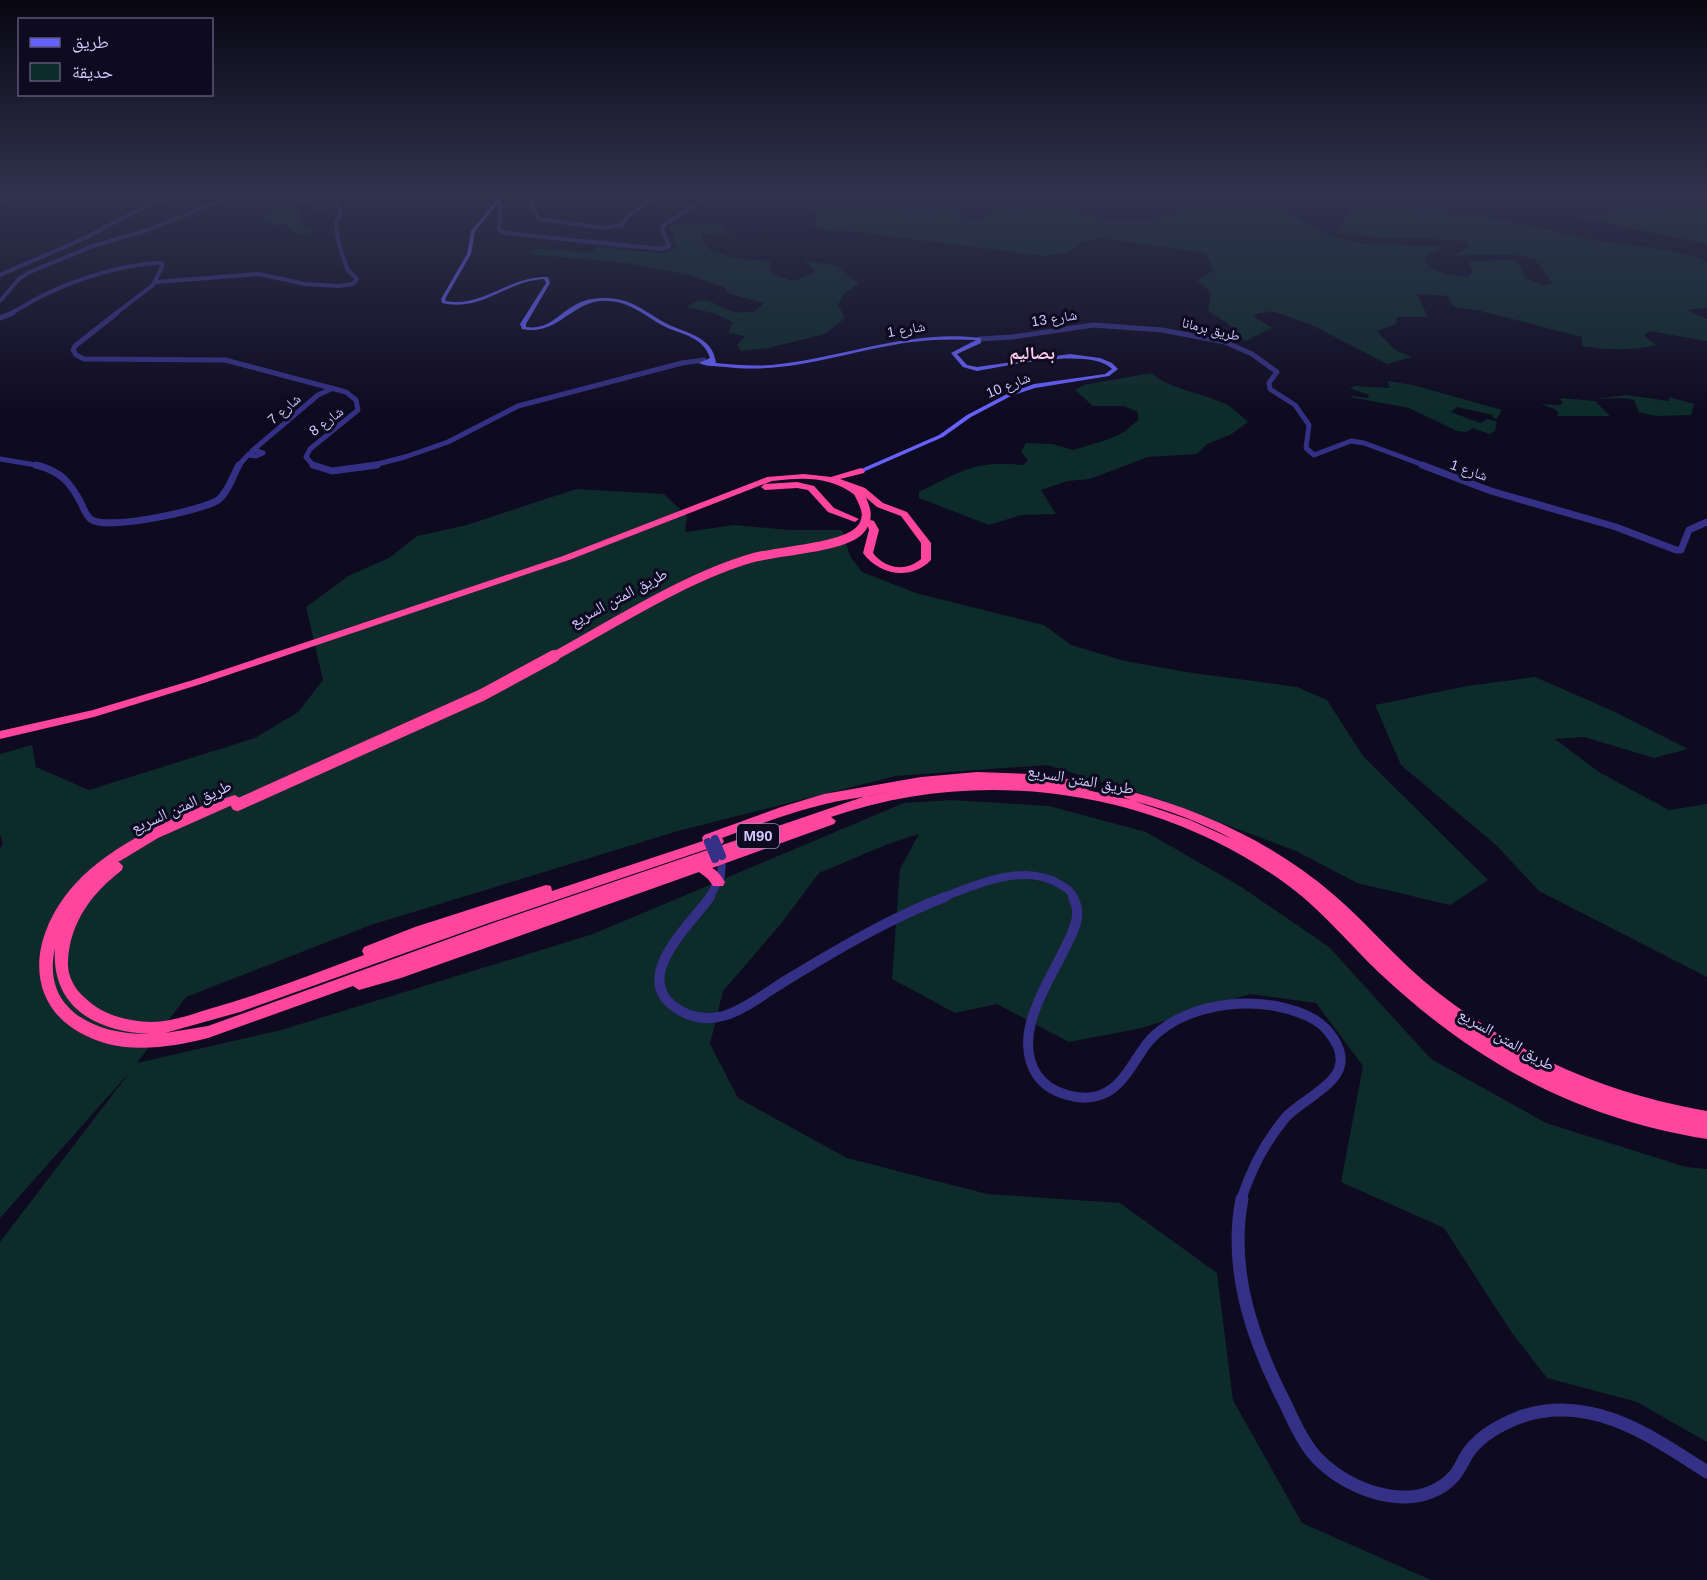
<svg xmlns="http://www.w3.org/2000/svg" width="1707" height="1580" viewBox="0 0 1707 1580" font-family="Arial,'Noto Naskh Arabic',sans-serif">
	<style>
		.green { fill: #0d2b2a }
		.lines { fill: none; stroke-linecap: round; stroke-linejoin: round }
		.tertiary-far5 { stroke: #343085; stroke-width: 4 }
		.tertiary-far4 { stroke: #343085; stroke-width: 5 }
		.tertiary-far3 { stroke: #343085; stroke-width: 7 }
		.tertiary-far2 { stroke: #343085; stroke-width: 8 }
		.tertiary-far1 { stroke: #343085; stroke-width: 10 }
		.tertiary { stroke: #343085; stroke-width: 13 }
		.secondary { fill: #6661ff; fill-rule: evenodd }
		.motorway { fill: #ff459d; fill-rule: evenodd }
		.tertiary-bridge { stroke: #343085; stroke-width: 8 }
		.motorway-bridge-far1 { stroke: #ff459d; stroke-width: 9 }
		.motorway-bridge { stroke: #ff459d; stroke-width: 12 }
		.labels { text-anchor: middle; stroke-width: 6; stroke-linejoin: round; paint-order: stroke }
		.far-street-label { font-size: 14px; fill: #d0caff; stroke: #0e0a20 }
		.shield { fill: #0e0a20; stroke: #9690bc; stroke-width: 1.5 }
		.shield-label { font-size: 15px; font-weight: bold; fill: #d0caff }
		.street-label { font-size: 16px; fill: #d0caff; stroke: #0e0a20 }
		.far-district-label { font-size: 18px; font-weight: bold; fill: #ffccec; stroke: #0e0a20 }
	</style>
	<rect width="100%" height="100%" fill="#0e0a20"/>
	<path class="green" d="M 297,193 L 335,193 L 334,208 L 315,214 L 312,212 L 310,204 L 297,206 L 302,224 L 315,231 L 301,235 L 293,232 L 291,227 L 287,227 L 288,224 L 271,225 L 272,223 L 262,220 C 265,210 276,206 286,206 L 292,201 L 289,199 Z
		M 761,193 L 870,193 L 883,201 L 903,200 L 904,209 L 928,211 L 949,203 L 964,218 L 983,220 L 996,206 L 1016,211 L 1048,204 L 1073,206 L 1085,215 L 1119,221 L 1148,220 L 1186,209 L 1183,201 L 1166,193 L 1243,193 L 1285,207 L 1311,227 L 1336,238 L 1364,244 L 1445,246 L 1425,256 L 1425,261 C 1437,274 1451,275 1468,277 L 1473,271 L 1468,261 L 1514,260 L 1522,267 L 1525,278 L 1544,286 L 1552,283 L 1534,258 L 1513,255 L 1455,255 L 1468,248 L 1469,242 C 1426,236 1382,242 1339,231 L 1352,202 L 1475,214 L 1593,240 L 1660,249 L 1701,258 L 1707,263 L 1707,308 L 1687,310 L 1707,319 L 1707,341 L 1649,331 L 1644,336 L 1656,345 C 1631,351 1608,350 1582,346 L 1582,337 L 1481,311 L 1454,307 L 1447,296 L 1417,294 L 1428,317 L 1397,317 L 1396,324 L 1377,331 L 1395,350 L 1412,357 L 1387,364 L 1312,325 L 1272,311 L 1252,315 L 1272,328 L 1245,341 L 1227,323 L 1208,311 L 1211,293 L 1197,280 L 1214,270 L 1206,253 L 1100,238 L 1083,242 L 1065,253 L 1043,256 L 858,232 L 831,231 L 812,225 L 818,218 L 814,210 L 805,204 L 840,208 L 855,207 L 856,204 C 839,192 823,200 804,201 C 792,201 772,198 761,193 Z
		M 1691,203 L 1707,203 L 1707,244 L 1562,214 L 1687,207 Z
		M 690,223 L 724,226 L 722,232 L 737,237 L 703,233 L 700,237 L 708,249 L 733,258 L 771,261 L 771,274 L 794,281 L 815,272 L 804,260 L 837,266 L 859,283 L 843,295 L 838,305 L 845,318 L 825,334 L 768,348 L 741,351 L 737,345 L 745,336 L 728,333 L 733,322 L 713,313 L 687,307 C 707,292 715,307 734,312 C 740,313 748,312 754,312 L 764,303 L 730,294 L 725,288 L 689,275 L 626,263 L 528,254 L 534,248 L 589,253 L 598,247 L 664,254 L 678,248 L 669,226 Z
		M 1151,373 C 1170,389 1198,392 1221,402 C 1231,405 1240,415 1248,422 L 1230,435 L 1207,444 L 1197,454 L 1148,457 L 1090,479 L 1068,481 L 1041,490 L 1056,514 L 1021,515 L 989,525 L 919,498 L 919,492 C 961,472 973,460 1023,465 L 1028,460 L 1021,452 L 1026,443 L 1052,444 L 1073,450 L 1109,439 L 1124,432 L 1138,420 L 1138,412 L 1123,406 L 1093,406 L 1075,390 L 1084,385 Z
		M 1387,381 L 1413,385 L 1502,410 L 1497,419 L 1493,418 L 1493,415 L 1457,407 L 1451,412 L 1480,423 L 1488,419 L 1497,422 L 1495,431 L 1489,434 L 1473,428 L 1466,432 L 1457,431 L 1409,408 L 1350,397 L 1352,396 L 1368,398 L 1369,395 L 1350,388 L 1355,386 L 1390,388 Z
		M 1627,395 L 1669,401 L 1669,397 L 1694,404 L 1691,415 L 1656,416 L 1639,412 L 1634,400 C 1621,397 1607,399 1594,399 Z
		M 1562,398 L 1595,401 L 1610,416 L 1557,416 L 1559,413 L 1555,409 L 1541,404 L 1560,405 L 1563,402 L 1560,400 Z
		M 576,489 L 664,494 L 687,516 L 685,532 L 734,525 L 790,530 L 842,530 L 850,556 L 862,572 L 916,593 L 1044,625 L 1071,645 L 1125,661 L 1186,672 L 1297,687 L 1327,700 L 1363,756 L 1488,880 L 1450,905 L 1357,883 L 1296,851 L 1154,798 L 1047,765 L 896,776 L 678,831 L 371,925 L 186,997 L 137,1063 L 281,1030 L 593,934 L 904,803 L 951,800 L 1049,806 L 1146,832 L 1240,886 L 1329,947 L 1431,1059 L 1546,1123 L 1686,1167 L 1707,1169 L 1707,1442 L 1637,1402 L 1547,1378 L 1512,1333 L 1444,1228 L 1341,1182 L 1363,1066 L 1316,1003 L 1250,994 L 1142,1028 L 1069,1042 L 997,1004 L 955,1013 L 892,979 L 900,869 L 919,834 L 888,844 L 819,873 L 780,925 L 723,991 L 710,1044 L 738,1098 L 847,1158 L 987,1194 L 1120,1203 L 1217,1273 L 1233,1400 L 1302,1523 L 1431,1580 L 0,1580 L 0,1242 L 129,1073 L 0,1218 L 0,848 L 3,844 L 0,834 L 0,754 L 32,745 L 36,767 L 89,790 L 255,738 L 298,712 L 323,680 L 306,607 L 350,575 L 389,558 L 417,536 L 467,525 Z
		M 1535,677 L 1613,711 L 1688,749 L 1654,758 L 1584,737 L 1555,739 L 1599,772 L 1669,810 L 1707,804 L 1707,977 L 1539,891 L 1496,845 L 1401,765 L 1375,705 L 1467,686 Z"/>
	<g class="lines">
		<path class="tertiary-far5" d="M 526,193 L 539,219 L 603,228 L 622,225 L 629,215 L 661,193
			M 0,200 L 28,193
			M 499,202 L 501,207 L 499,230 L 505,233 L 660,249 L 669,246 L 662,229 L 665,224 L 715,193
			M 0,275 L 85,238 L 142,208 L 182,193
			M 156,282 L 259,274 L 305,284 L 339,286 L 353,284 L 357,279 L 347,269 L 338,241 L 336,224 L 340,213 L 337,199 L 341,193
			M 0,301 L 19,279 L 30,272 L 93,246 L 148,230 L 238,193
			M 9,314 C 22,308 33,300 46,294 C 77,279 127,263 162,263 L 162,267
			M 115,314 L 153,285 L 162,267"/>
		<path class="tertiary-far4" d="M 117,313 L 75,346 L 73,350 L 76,355 L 84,359 L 225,360 L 346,392 L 356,400 L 358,410 L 310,449 L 306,457 L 314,466
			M 0,318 L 13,313
			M 979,339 L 1012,337 L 1093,325 L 1162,330 L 1225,342 L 1252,354 L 1277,372 L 1269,383 L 1270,389 L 1295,405 L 1309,425 L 1306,448 L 1314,455 L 1351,441 L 1364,443 L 1426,466
			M 255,450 L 263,453 L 256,456 L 248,455 Z
			M 252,451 L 318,395 L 333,388
			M 0,459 L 42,466
			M 238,466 L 248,455
			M 370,466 L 405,457 L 448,442 L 518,406 L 682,363 L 704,360"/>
		<path class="tertiary-far3" d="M 36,465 C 61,471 71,483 82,505 C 84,510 87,517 92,520 C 109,530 201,511 218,500 C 228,493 233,475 239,465
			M 313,465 L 332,471 L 377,465
			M 1422,465 L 1491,491 L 1616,527 L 1676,550 L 1681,550 L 1689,530 L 1707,522"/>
		<path class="tertiary-far2" d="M 709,898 L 721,876 L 722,856
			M 941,898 C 978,884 1025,862 1061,885 C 1068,889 1071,891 1074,898"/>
		<path class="tertiary-far1" d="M 710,897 C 692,923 634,974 672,1005 C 687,1017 704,1021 723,1016 C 744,1011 775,986 795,975 C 843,946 893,917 945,897
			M 1073,897 C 1074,901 1077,905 1077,910 C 1079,922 1070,938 1065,948 C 1048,984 1011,1035 1037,1075 C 1050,1094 1082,1103 1103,1094 C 1125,1085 1135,1057 1150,1040 C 1188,999 1269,993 1315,1020 C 1328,1028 1344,1048 1340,1065 C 1337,1085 1300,1102 1286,1117 C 1264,1143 1251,1169 1241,1200"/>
		<path class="tertiary" d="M 1242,1199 C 1228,1270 1253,1341 1285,1403 C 1294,1422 1303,1443 1317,1458 C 1338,1480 1371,1496 1401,1497 C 1420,1498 1441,1491 1454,1476 C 1461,1468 1464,1457 1471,1449 C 1483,1434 1502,1424 1520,1417 C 1590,1393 1650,1435 1707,1472"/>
		<path class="secondary" d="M 498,193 L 502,193 L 504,196 L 475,231 L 471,254 L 445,299 L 446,301 C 482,308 511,275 548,277 L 550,283 L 526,324 L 526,327 C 549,330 557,315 575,305 C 587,298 603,297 616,299 C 638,302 654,319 674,327 C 694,335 713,340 716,363 C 738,365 759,367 780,364 C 847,356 913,329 981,338 L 981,343 L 957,354 L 967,365 L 977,367 L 1070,354 L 1100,358 L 1112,363 L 1118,369 L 1109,376 L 1035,388 L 1011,396 L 971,417 L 943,437 L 863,472 L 859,472 L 859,470 L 939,435 L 967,415 L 1007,394 L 1034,384 L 1105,374 L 1112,369 C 1090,347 1007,366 977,371 L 963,367 L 951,353 L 976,340 C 955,339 934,339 912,342 C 850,350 790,375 726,367 C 717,366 707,367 699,363 L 710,358 C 704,339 686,335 670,329 C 653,322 639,308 621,303 C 574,290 564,337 522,329 L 520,324 L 546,283 L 544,279 C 506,281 482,312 442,303 L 441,299 L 467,254 L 471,231 L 500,196 Z"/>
		<path class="motorway" d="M 861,468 L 865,471 L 864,473 L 840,479 L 865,488 L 883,503 L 907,512 L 931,543 L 931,560 C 911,581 879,575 863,553 L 869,530 L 867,523 L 871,520 L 874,521 L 879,530 L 873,553 C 885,569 906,572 921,559 L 921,543 L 901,516 L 877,507 L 863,495 L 856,496 C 832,476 802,477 772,481 L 569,560 L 201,684 L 94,717 L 0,739 L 0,731 L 93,710 L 193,680 L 563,556 L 767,477 L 804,474 L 831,477 Z
			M 797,482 L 814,486 L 834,508 L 859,519 L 855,522 L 828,512 L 808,490 L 797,488 L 765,490 L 761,487 L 765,484 Z
			M 977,772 L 1033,774 L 1089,782 L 1095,786 L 1093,789 L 1087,790 L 1131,800 L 1125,798 L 1123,795 L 1129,791 C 1204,811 1275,844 1334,895 C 1369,925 1399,962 1436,991 C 1518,1055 1605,1093 1707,1111 L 1707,1139 C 1581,1119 1479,1065 1386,979 C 1351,947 1321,908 1282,881 C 1152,789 980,765 831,817 L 836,821 L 834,824 L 712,868 C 718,871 721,876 725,882 L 723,886 L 713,886 L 708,879 L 699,872 L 401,978 L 359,990 L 353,986 L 208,1038 C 176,1046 141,1052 108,1044 C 22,1020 23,941 76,883 C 110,845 186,809 235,795 L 241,799 L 239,802 L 158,838 L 120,861 L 118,861 L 123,866 L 122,870 C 92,893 70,922 68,961 C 67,975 74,988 84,997 C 102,1015 126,1021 151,1022 C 171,1022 190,1015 209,1009 C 262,994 313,974 364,955 L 362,951 L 364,947 L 415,927 L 546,885 L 551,886 L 552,891 L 703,841 L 702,838 L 704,835 L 781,807 L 824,794 L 921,777 ZM 905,788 L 865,797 L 869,796 ZM 863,797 L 490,924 L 208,1026 L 165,1033 L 240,1012 L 489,923 L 722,844 L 724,841 L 722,838 C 769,821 814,803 863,797 ZM 1134,801 C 1168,810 1201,822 1232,839 L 1190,820 ZM 55,948 C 51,1007 95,1031 149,1034 C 96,1035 41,1010 55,948 Z"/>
		<path class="tertiary-bridge" d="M 715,839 L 722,856
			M 708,842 L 715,859"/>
		<path class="motorway-bridge-far1" d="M 551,658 C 613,624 686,577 752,558 C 777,551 842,548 859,531 C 871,519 866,507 859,494"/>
		<path class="motorway-bridge" d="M 237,805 L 482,695 L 554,656"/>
	</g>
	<linearGradient id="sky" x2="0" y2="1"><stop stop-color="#080612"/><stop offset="0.47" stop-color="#30334e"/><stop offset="1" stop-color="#30334e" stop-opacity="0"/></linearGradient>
	<rect width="1707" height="414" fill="url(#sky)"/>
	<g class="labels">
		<g class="far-street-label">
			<text transform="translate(1054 318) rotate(-9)" y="5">شارع 13</text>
			<text transform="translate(906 329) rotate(-10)" y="5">شارع 1</text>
			<text transform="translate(1211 329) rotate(14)" y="5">طريق برمانا</text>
			<text transform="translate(1008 385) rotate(-22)" y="5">شارع 10</text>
			<text transform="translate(284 409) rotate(-41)" y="5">شارع 7</text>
			<text transform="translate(326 421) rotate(-37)" y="5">شارع 8</text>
			<text transform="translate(1469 470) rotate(19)" y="5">شارع 1</text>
		</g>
		<rect class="shield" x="737" y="824" width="42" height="24" rx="4.5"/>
		<g class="shield-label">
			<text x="758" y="841">M90</text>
		</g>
		<g class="street-label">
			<text transform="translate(618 597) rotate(-28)" y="6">طريق المتن السريع</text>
			<text transform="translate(1081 779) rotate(10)" y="6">طريق المتن السريع</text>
			<text transform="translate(181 806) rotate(-24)" y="6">طريق المتن السريع</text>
			<text transform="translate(1507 1039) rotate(30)" y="6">طريق المتن السريع</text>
		</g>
		<g class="far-district-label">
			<text x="1032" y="359">بصاليم</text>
		</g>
	</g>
	<rect x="18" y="18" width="195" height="78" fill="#0e0a20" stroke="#5c5779" stroke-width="1.5"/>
	<rect x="30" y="38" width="30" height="9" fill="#6661ff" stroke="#5c5779" stroke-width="1.5"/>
	<text x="72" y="48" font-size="18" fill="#d0caff">طريق</text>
	<rect x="30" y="63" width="30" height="18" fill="#0d2b2a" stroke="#5c5779" stroke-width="1.5"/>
	<text x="72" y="78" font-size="18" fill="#d0caff">حديقة</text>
</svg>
